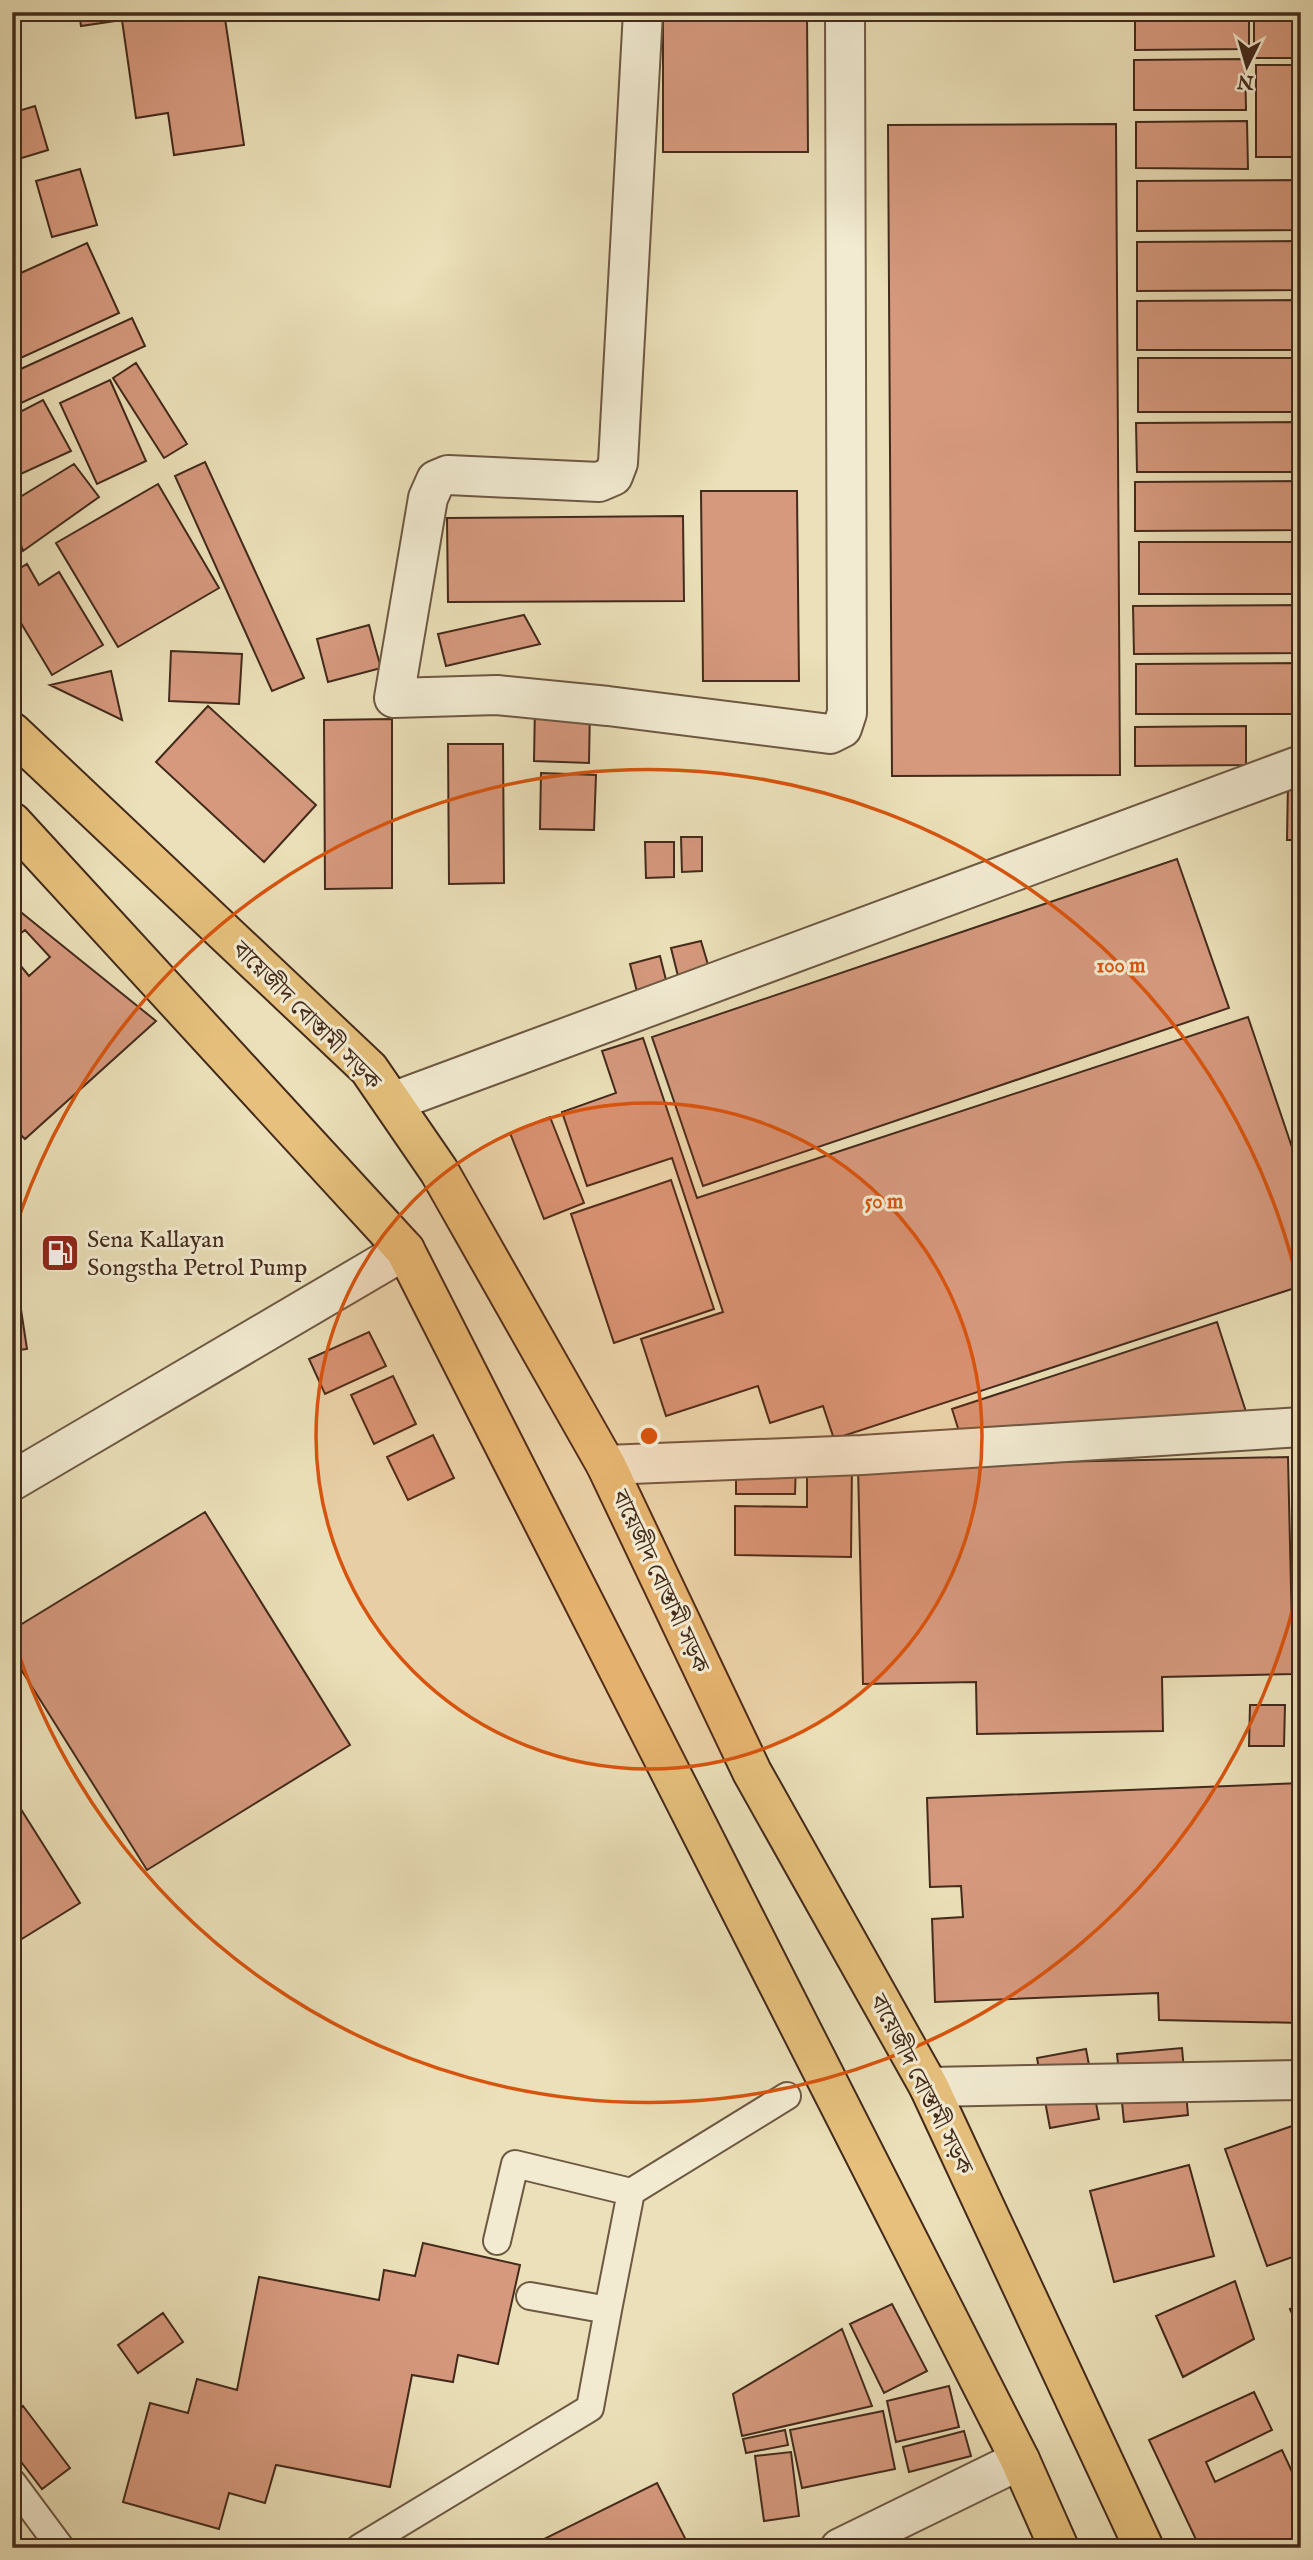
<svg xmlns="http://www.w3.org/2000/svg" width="1313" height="2560" viewBox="0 0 1313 2560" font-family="'IM FELL English','Noto Serif Bengali',serif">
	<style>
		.building { fill: #d6997e; stroke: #432a1b; stroke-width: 2 }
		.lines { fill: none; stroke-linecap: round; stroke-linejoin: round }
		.lane-casing { stroke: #6d5842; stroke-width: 30 }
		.street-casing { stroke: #6d5842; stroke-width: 42 }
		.primary-casing { stroke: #432a1b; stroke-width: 42 }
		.lane { stroke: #f2ebd2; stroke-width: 26 }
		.street { stroke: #f2ebd2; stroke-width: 38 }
		.primary { stroke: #e6c07c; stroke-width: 38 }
		.ring { fill: none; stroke: #d8540e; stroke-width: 3.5 }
		.labels { text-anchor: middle; stroke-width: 6; stroke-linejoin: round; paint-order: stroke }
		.street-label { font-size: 24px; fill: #432a1b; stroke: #f2ebd2 }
		.poi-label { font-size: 24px; fill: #432a1b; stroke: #f2ebd2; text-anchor: start }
		.centre { fill: #d8540e; stroke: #f2ebd2; stroke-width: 3.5 }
		.ring-label { font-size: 21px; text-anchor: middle; font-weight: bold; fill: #d8540e; stroke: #f2ebd2; stroke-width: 6; stroke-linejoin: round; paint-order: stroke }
	</style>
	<rect width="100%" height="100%" fill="#ebe0b9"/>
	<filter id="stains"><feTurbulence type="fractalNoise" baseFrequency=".00286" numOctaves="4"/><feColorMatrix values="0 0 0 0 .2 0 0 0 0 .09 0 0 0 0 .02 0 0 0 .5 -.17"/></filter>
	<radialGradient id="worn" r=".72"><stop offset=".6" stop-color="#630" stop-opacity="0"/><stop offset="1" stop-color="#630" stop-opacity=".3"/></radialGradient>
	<path class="building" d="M 79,12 L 224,12 L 244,145 L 174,155 L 168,113 L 136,118 L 122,20 L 81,26 Z
		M 663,12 L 807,12 L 808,152 L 663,152 Z
		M 1135,12 L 1249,12 L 1249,49 L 1135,50 Z
		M 1254,12 L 1293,12 L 1293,58 L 1254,58 Z
		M 1245,59 L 1246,110 L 1134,110 L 1134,60 Z
		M 1256,65 L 1301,65 L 1301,157 L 1256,157 Z
		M 35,106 L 48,150 L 12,161 L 12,113 Z
		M 1247,121 L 1248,169 L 1136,168 L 1136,122 Z
		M 1116,124 L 1120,775 L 892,776 L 888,125 Z
		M 80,169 L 97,225 L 52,237 L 36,181 Z
		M 1301,180 L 1301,230 L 1137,231 L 1137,181 Z
		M 1301,241 L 1301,290 L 1137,291 L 1137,242 Z
		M 87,243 L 119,313 L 12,362 L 12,277 Z
		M 1301,300 L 1301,350 L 1137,350 L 1137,301 Z
		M 132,318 L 145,346 L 19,404 L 12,389 L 12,373 Z
		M 1138,358 L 1301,358 L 1301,412 L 1138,412 Z
		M 136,363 L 187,444 L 164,458 L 113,378 Z
		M 110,380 L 146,461 L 97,484 L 60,403 Z
		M 43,400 L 71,451 L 12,478 L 12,416 Z
		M 1301,422 L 1301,472 L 1137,472 L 1136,423 Z
		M 205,462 L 304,678 L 272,691 L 175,476 Z
		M 74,464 L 99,497 L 23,551 L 12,518 L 12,502 Z
		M 1301,481 L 1301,530 L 1135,531 L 1135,482 Z
		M 158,484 L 219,588 L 118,647 L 56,543 Z
		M 701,491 L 797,491 L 799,681 L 703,681 Z
		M 683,516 L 684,601 L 448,602 L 447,518 Z
		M 1139,542 L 1301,542 L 1301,594 L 1139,594 Z
		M 27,564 L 39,585 L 59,572 L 103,645 L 52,675 L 12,608 L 12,573 Z
		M 1301,605 L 1301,653 L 1134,654 L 1133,606 Z
		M 524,615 L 540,644 L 446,666 L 438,634 Z
		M 369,625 L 381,668 L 328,682 L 317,639 Z
		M 171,651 L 242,654 L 239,704 L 169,701 Z
		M 1301,663 L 1301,714 L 1136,714 L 1136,664 Z
		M 111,671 L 122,720 L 50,685 Z
		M 535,705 L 590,707 L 589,763 L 534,761 Z
		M 208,706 L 316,805 L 264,862 L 156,762 Z
		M 392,719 L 392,888 L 325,889 L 324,720 Z
		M 1246,726 L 1246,765 L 1135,766 L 1135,727 Z
		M 448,744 L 503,744 L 504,883 L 449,884 Z
		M 541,773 L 596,775 L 594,830 L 540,829 Z
		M 1288,781 L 1301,782 L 1301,840 L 1287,840 Z
		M 681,837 L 702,837 L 702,871 L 682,872 Z
		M 645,842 L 674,842 L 674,877 L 646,878 Z
		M 1177,859 L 1229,1008 L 703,1186 L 652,1037 Z
		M 12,905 L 156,1021 L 25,1139 L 12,1126 L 12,955 L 29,976 L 50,957 L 25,930 L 12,940 Z
		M 701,941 L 709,968 L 678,976 L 671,948 Z
		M 660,956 L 667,984 L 637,992 L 630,964 Z
		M 1248,1017 L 1301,1174 L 1301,1286 L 834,1439 L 823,1406 L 770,1423 L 758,1386 L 666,1416 L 641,1339 L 723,1312 L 672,1158 L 587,1186 L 562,1112 L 616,1093 L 602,1051 L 643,1038 L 697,1198 Z
		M 550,1117 L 584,1203 L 544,1219 L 510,1133 Z
		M 671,1180 L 714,1309 L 614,1343 L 571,1214 Z
		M 20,1303 L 27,1349 L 12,1351 L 12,1304 Z
		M 1217,1322 L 1248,1418 L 962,1441 L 952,1409 Z
		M 369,1332 L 386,1366 L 325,1394 L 309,1359 Z
		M 393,1376 L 416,1424 L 374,1444 L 351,1395 Z
		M 433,1435 L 454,1478 L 408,1500 L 387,1457 Z
		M 1288,1457 L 1293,1674 L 1162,1677 L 1163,1731 L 977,1734 L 976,1682 L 863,1684 L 858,1466 Z
		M 736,1462 L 796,1463 L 795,1494 L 736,1494 Z
		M 807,1463 L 852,1463 L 851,1557 L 735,1555 L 735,1506 L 807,1507 Z
		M 205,1512 L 350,1745 L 147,1870 L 12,1655 L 12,1630 Z
		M 1250,1705 L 1285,1705 L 1284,1746 L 1249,1746 Z
		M 1301,1783 L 1301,2023 L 1159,2020 L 1158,1993 L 935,2002 L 932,1919 L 963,1917 L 961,1886 L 930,1887 L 927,1798 Z
		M 12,1795 L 80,1903 L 12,1945 Z
		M 1182,2048 L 1188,2115 L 1124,2122 L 1117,2054 Z
		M 1086,2049 L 1099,2119 L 1050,2128 L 1037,2058 Z
		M 1301,2123 L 1301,2254 L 1267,2266 L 1225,2149 Z
		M 1189,2165 L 1214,2256 L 1114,2282 L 1090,2191 Z
		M 423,2243 L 520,2265 L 498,2364 L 458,2355 L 453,2382 L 412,2375 L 390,2487 L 276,2465 L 265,2503 L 229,2493 L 219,2529 L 123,2502 L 150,2403 L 188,2413 L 197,2379 L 237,2390 L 259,2277 L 379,2300 L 384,2270 L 415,2276 Z
		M 1235,2281 L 1254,2339 L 1183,2377 L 1156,2316 Z
		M 892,2304 L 927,2371 L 884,2393 L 850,2324 Z
		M 1301,2305 L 1301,2333 L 1290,2309 Z
		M 163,2313 L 183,2342 L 138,2373 L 118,2345 Z
		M 842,2329 L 872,2406 L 742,2436 L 733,2394 Z
		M 949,2386 L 959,2427 L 896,2442 L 887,2401 Z
		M 1254,2392 L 1272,2430 L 1206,2462 L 1215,2482 L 1282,2450 L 1301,2491 L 1301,2548 L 1200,2548 L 1149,2440 Z
		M 23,2406 L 70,2468 L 42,2489 L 12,2450 L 12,2414 Z
		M 883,2411 L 895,2469 L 802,2488 L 790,2430 Z
		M 785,2430 L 788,2445 L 746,2453 L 743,2439 Z
		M 964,2431 L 971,2456 L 909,2472 L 903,2447 Z
		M 791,2452 L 799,2516 L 764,2521 L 755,2456 Z
		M 657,2483 L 690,2548 L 526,2548 Z"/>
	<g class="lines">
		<g class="lane-casing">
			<path id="lane" d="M 497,2241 L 515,2164 L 631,2192 L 787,2096
				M 530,2296 L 608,2310 L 631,2192
				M 12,2482 L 61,2548
				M 359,2548 L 590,2408 L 608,2310"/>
		</g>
		<g class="street-casing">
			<path id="street" d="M 643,12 L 618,463 L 613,476 L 599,482 L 448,475 L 436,480 L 428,498 L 394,698 L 497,695 L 608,706 L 830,734 L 842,728 L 847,713 L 845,12
				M 392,1102 L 1301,765
				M 606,1465 L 862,1455 L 1301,1427
				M 12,1481 L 405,1250
				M 929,2087 L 1301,2080
				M 840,2548 L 1020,2460"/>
		</g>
		<g class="primary-casing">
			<path id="primary" d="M 12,732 L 369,1069 L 439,1171 L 606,1465 L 752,1772 L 929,2087 L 1144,2548
				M 12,822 L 405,1250 L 1020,2460 L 1059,2548"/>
		</g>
		<use href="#lane" class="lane"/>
		<use href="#street" class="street"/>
		<use href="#primary" class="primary"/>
	</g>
	<circle cx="649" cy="1436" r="333" fill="#d8540e" fill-opacity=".12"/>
	<g class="ring">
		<circle cx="649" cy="1436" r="333"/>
		<path d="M1300 1580A667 667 0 0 1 13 1637M13 1235A667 667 0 0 1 1300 1292"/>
	</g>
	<defs>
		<g id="fuel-square" transform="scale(2.0125)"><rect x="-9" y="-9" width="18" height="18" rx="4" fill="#8f2418" stroke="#f2ebd2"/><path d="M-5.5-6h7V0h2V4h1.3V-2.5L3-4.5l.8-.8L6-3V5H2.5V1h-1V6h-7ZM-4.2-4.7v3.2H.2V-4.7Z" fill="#fff"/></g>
	</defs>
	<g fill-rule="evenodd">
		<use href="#fuel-square" x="60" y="1253"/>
	</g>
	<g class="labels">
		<g class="street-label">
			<text transform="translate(307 1015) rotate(45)" y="8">বায়েজীদ বোস্তামী সড়ক</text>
			<text transform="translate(661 1581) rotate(65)" y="8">বায়েজীদ বোস্তামী সড়ক</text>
			<text transform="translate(922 2084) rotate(63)" y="8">বায়েজীদ বোস্তামী সড়ক</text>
		</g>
		<g class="poi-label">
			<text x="87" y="1247">Sena Kallayan<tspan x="87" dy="28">Songstha Petrol Pump</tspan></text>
		</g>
	</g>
	<circle cx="649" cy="1436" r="10" class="centre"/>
	<g class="ring-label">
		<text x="1121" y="972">100 m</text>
		<text x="884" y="1208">50 m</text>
	</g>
	<rect width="1313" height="2560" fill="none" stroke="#ebe0b9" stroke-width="42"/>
	<rect x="14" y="14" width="1285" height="2532" fill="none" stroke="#432a1b" stroke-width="3.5"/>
	<rect x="21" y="21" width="1271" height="2518" fill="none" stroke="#432a1b" stroke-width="2"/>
	<g transform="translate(1247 66) rotate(185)" stroke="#f2ebd2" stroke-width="5" paint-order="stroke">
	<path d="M0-5L12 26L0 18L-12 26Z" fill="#432a1b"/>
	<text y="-10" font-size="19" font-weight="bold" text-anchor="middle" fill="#432a1b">N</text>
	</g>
	<rect width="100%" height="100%" filter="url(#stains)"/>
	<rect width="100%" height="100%" fill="url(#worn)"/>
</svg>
